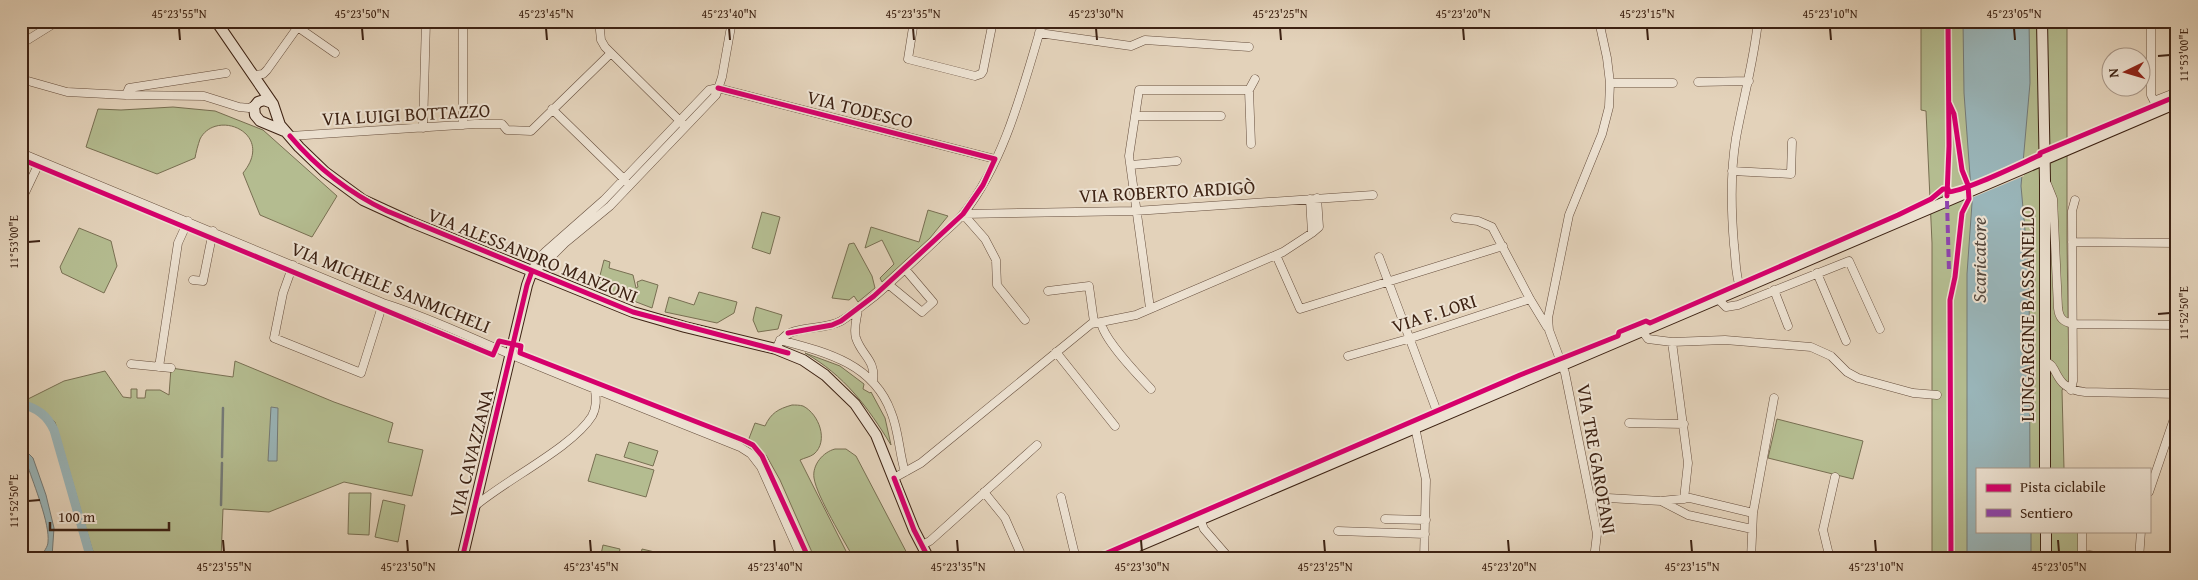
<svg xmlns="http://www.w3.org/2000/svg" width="2198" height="580" viewBox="0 0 2198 580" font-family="'Gentium Book Plus',serif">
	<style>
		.green { fill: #b4bc90; stroke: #786f52 }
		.water { fill: #99b5b9; stroke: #747a77 }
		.pier { fill: #e3d2ba }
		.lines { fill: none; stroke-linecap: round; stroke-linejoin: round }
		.stream { stroke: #747a77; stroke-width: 2.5 }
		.canal { stroke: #99b5b9; stroke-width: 9 }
		.street-casing { stroke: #664e3d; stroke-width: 9 }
		.secondary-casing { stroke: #3d2213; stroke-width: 12 }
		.street { stroke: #ede2d2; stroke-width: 8 }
		.secondary { stroke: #ede2d2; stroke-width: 10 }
		.quiet { stroke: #8e44ad; stroke-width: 4; stroke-dasharray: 8 4; stroke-linecap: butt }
		.cycleway-casing { stroke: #ede2d2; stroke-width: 8 }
		.cycleway { stroke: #d6006c; stroke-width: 5 }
		.ticks { fill: none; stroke: #3d2213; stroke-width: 2 }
		.labels { text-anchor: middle; stroke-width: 4; stroke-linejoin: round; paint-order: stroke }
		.street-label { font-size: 19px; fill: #3d2213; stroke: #ede2d2 }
		.water-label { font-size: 20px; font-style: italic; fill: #54473c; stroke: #ede2d2 }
		.neatline { fill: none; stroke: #3d2213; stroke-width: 2 }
		.ticks-label { font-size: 12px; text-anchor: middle; fill: #3d2213 }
	</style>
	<rect width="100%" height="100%" fill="#e3d2ba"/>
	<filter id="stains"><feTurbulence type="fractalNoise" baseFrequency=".004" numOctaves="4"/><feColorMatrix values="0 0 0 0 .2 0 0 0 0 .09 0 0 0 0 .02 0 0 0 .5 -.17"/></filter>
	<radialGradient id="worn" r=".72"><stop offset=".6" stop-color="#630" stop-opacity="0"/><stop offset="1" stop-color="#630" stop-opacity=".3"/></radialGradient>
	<path class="green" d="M 1921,21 L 2067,21 L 2067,242 L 2069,381 L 2062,390 L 2064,469 L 1977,469 L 1977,531 L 2081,531 L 2082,559 L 1932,559 L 1932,243 L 1926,111 L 1921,110 Z
		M 173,107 L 215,111 L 263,130 L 337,196 L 312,237 L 260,215 L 243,173 C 276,133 216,108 200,139 C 198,145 196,152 195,158 L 157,174 L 86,147 L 98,109 L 121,110 Z
		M 928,210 L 948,216 L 930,238 L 882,282 L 880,278 L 894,264 L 882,240 L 865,248 L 871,227 L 919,242 Z
		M 762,212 L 780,217 L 770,254 L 752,248 Z
		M 79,228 L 111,241 L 117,266 L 104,293 L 62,273 L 60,267 Z
		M 854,243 L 872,276 L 875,288 L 858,302 L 854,296 L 849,300 L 832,298 L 849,244 Z
		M 604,260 L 610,262 L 609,268 L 633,275 L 636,288 L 638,287 L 637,282 L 642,280 L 658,285 L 652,308 L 597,287 Z
		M 699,292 L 737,302 L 734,313 L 717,323 L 665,312 L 669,297 L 694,305 Z
		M 756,307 L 782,315 L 778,329 L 758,332 L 753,320 Z
		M 805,353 L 840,366 L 864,384 L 863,389 L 870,393 L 871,392 L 885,418 L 891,445 C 868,407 844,375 805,353 Z
		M 235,361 L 334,402 L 393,423 L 388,442 L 423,450 L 412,496 L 344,482 L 269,512 L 223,509 L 221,559 L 97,559 L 92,549 L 55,422 L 41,409 L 26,402 L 28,399 L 64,381 L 105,371 L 123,397 L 131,398 L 131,389 L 137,389 L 137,398 L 145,398 L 146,390 L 160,390 L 169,395 L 171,368 L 233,377 Z
		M 792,405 C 795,405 800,405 803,406 C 819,414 829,441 814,454 C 810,457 804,458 800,460 L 850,559 L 815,559 L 780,480 L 766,455 L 748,441 L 755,423 L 765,426 C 771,413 778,409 792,405 Z
		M 1777,419 L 1863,441 L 1853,479 L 1768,458 Z
		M 629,442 L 658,451 L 653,466 L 624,457 Z
		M 835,449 L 846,449 L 856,456 L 910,559 L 854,559 C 844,540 817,497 814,478 C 812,465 823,452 835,449 Z
		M 596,454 L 654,470 L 646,497 L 588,481 Z
		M 349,493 L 371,493 L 369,535 L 348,534 Z
		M 383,500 L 405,505 L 398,542 L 375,537 Z
		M 603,545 L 620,549 L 618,559 L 600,559 Z
		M 642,549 L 676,557 L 676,559 L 640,559 Z"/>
	<path class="water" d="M 1963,21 L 2029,21 L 2030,83 L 2021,186 L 2029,274 L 2030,469 L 1977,469 L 1977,531 L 2031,531 L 2031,559 L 1967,559 L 1967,274 L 1972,203 L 1964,93 Z
		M 271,407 L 278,408 L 277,461 L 268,461 Z
		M 21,446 L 33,458 L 46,495 L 54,528 L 52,557 L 42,556 C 43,552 48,547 48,542 C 50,524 34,485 28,467 C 25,459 21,455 21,446 Z"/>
	<path class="pier" d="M 2024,161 L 2024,176 L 1969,199 L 1969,185 Z"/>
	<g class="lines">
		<path class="stream" d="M 222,457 L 223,408
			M 221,505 L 222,463"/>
		<path class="canal" d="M 21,404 C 37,408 47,415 54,430 L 89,552 L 94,559"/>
		<g class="street-casing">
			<path id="street" d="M 289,21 L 335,53
				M 463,21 L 463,125
				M 599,21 L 601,40 L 605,47 L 682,123
				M 914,21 L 908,59 L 975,76 L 981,74 L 983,71 L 993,21
				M 1165,21 L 1192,23
				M 2151,21 L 2151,95 L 2154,101 L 2177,92
				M 1039,33 L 1131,46 L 1145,40 L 1249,47
				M 21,44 L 58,21
				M 255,75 L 263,74 L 267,70 L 302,21
				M 21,79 L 67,92 L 126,95 L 204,96 L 239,107 L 249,108 L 255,105
				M 1698,82 L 1749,81
				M 1610,83 L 1673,83
				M 718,88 L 995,159
				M 1249,90 L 1255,79
				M 126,95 L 129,88 L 226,73
				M 552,109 L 628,183
				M 1135,116 L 1221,116
				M 423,128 L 426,21
				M 290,136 L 475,124 L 502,124 L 507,130 L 531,131 L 611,53
				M 21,153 L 383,303 C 432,318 477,341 524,360 C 596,390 668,418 740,447 L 751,454 L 761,467 L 802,559
				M 1131,165 L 1177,161
				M 1732,171 L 1791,174 L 1792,142
				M 2047,184 L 2053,199 L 2058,308 C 2059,318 2063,322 2073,324 L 2177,325
				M 1310,199 L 1312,233 L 1319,227 L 1317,198
				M 21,201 L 40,161
				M 963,214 L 1135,211 L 1373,195
				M 963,214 L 985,239 L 996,260 L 997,285 L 1025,320
				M 1455,218 L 1478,221 L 1492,227 L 1530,299 L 1547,327
				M 2072,242 L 2177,243
				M 1276,255 L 1300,309 L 1503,246
				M 1379,257 L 1439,417
				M 293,265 L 283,293 L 274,338 L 361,373 L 383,303
				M 532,271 L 544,264 L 565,243 L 610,206 L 716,95 L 722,77 L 732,21
				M 532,271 L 537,260 L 545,252 L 604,200 L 709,90 L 718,88
				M 1817,273 L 1846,341
				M 193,280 L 203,281 L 213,231
				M 888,284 L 922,312 L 933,302 L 905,269
				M 1741,290 C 1735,276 1736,260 1734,245 C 1731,209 1730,173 1736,138 C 1743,99 1754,61 1758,21
				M 1774,290 L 1788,326
				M 1048,291 L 1089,286 L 1094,322
				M 1719,300 L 1726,307 L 1738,305 L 1849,261 L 1880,329
				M 1150,308 L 1129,156 L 1139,90 L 1249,90 L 1251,144
				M 858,309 C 857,319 853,328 856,338 C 862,356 876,360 873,381
				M 1101,322 C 1103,339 1138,375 1151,389
				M 1643,332 L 1648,339 L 1672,342 L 1725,340 L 1811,347 L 1831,356 L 1847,372 L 1858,378 L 1913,393 L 1937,395
				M 780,340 C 825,352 873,363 891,412 C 899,431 899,453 905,472
				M 1672,342 L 1688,463 L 1684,499
				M 776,349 C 786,321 819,333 841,321 C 853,314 864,304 875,296 C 896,278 916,259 936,240 C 945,231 956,223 964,213 C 1006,159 1023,86 1043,21
				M 1056,352 L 1115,426
				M 1348,356 L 1408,339 L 1530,299
				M 2044,362 C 2060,363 2051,389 2085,392 L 2177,394
				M 131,364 L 171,368
				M 159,367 L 178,243 L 188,221
				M 2071,390 L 2073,381 L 2072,211 L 2075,200
				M 1629,423 L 1684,424
				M 1415,427 L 1426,480 L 1424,559
				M 894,478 L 921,463 L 1091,324 L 1136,315 L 1283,252 L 1312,233
				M 984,492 L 1005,518 L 1023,559
				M 2149,492 L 2177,410
				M 1061,497 L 1076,559
				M 1590,497 L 1661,501 L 1690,498 L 1753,513
				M 1661,501 L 1688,515 L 1752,529
				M 474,507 C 505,480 573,447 592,416 C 597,407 596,399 595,389
				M 1200,519 L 1204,529 L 1230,559
				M 1385,519 L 1426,520
				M 1338,531 L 1425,534
				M 2082,531 L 2082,559
				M 922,545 L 930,541 L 1037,445
				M 2082,554 L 2117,559
				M 1594,559 L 1597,534 L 1590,497 L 1565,373 L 1549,330 L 1548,318 L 1569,215 L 1602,134 L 1609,107 L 1610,83 L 1607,58 L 1599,21
				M 1751,559 L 1753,513 L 1774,398
				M 1830,559 L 1823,530 L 1835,477
				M 2139,559 L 2141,531"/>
		</g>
		<g class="secondary-casing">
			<path id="secondary" d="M 216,21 L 273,104 L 280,125 L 299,147 L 325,172 L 363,200 L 411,222 L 633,312 L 685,327 L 776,349 L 803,360 L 825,375 L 855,404 L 876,435 L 914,530 L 929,559
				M 2042,21 L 2045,180 L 2045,469
				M 272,103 L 264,100 L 258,102 L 254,107 L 255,115 L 260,121 L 284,131
				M 2046,531 L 2046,559
				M 462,559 L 527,285 L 532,271
				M 1108,559 L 2177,103"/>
		</g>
		<use href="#street" class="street"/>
		<use href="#secondary" class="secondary"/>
		<path class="quiet" d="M 1947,201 L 1949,271"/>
		<g class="cycleway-casing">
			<path id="cycleway" d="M 718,88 L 995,159 L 983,185 L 963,214 L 874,296 L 841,321 L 832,325 L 788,333
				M 1949,103 L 1954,114 L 1962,170 L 1968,185 L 1969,199 L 1962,213 L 1955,277 L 1950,300 L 1951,559
				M 290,136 C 318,169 349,193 387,211 L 633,312 L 788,353
				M 21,159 L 493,355 L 499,341 L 521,346 L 520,353 L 743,440 L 753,445 L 762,456 L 809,559
				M 1947,192 C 1964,192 2022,163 2040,155 L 2040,153 L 2177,96
				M 1947,196 L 1949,146 L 1948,21
				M 894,478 L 914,530 L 929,559
				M 462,559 L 527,285 L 532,271
				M 1093,559 L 1520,375 L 1618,336 L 1619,332 L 1646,321 L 1650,323 L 1898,215 L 1931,199 L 1943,189 L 1948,189"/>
		</g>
		<use href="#cycleway" class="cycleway"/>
	</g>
	<path class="ticks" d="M 179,28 L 180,40M 362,28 L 363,40M 546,28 L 547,40M 729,28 L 730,40M 913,28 L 914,40M 1096,28 L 1097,40M 1280,28 L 1281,40M 1463,28 L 1464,40M 1647,28 L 1648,40M 1830,28 L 1831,40M 2014,28 L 2015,40M 2158,56 L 2170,55M 28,242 L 40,241M 2158,314 L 2170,313M 28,501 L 40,500M 223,540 L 224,552M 407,540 L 408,552M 590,540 L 591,552M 774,540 L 775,552M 957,540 L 958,552M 1141,540 L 1142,552M 1324,540 L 1325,552M 1508,540 L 1509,552M 1691,540 L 1692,552M 1875,540 L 1876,552M 2058,540 L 2059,552"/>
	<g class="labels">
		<g class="street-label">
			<text transform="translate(860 109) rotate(14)" y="7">VIA TODESCO</text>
			<text transform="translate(406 114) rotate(-3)" y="7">VIA LUIGI BOTTAZZO</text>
			<text transform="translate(1167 191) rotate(-3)" y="7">VIA ROBERTO ARDIGÒ</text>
			<text transform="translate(533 255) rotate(22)" y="7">VIA ALESSANDRO MANZONI</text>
			<text transform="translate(391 287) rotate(22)" y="7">VIA MICHELE SANMICHELI</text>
			<text transform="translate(1434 313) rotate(-18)" y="7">VIA F. LORI</text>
			<text transform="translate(2027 314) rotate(-90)" y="7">LUNGARGINE BASSANELLO</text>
			<text transform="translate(471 453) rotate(-76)" y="7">VIA CAVAZZANA</text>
			<text transform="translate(1597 459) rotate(80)" y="7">VIA TRE GAROFANI</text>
		</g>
		<g class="water-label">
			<text transform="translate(1979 260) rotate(-90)" y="7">Scaricatore</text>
		</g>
	</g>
	<rect width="2198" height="580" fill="none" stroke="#e3d2ba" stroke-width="55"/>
	<rect x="1976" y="468" width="175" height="65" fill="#ede2d2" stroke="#a79586"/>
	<rect x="1986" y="484" width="25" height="8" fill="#d6006c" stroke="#a79586"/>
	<text x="2020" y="492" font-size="15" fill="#3d2213">Pista ciclabile</text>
	<rect x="1986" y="509" width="25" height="8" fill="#8e44ad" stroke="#a79586"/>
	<text x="2020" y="518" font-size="15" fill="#3d2213">Sentiero</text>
	<g transform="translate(2126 72) rotate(265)"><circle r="24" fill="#ede2d2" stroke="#a79586"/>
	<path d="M0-4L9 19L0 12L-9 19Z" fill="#8f2418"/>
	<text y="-8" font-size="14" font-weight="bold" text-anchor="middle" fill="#3d2213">N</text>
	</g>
	<path d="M50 522v8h119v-8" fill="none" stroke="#3d2213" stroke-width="2.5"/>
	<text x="58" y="522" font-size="15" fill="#3d2213" stroke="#ede2d2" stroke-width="4" paint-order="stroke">100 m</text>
	<rect x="28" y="28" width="2142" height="524" class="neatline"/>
	<g class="ticks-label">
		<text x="179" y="18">45°23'55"N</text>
		<text x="362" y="18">45°23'50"N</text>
		<text x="546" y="18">45°23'45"N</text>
		<text x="729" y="18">45°23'40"N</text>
		<text x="913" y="18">45°23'35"N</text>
		<text x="1096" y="18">45°23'30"N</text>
		<text x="1280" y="18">45°23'25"N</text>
		<text x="1463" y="18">45°23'20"N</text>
		<text x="1647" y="18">45°23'15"N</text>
		<text x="1830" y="18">45°23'10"N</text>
		<text x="2014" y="18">45°23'05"N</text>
		<text transform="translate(2184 55) rotate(-90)" y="4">11°53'00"E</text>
		<text transform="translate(14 242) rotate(-90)" y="4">11°53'00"E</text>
		<text transform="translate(2184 313) rotate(-90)" y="4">11°52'50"E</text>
		<text transform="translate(14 501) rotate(-90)" y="4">11°52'50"E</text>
		<text x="224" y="571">45°23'55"N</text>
		<text x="408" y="571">45°23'50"N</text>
		<text x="591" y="571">45°23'45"N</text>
		<text x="775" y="571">45°23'40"N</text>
		<text x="958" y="571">45°23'35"N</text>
		<text x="1142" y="571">45°23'30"N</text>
		<text x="1325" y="571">45°23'25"N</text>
		<text x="1509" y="571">45°23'20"N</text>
		<text x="1692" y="571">45°23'15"N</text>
		<text x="1876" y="571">45°23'10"N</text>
		<text x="2059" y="571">45°23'05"N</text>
	</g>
	<rect width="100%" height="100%" filter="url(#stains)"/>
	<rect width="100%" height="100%" fill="url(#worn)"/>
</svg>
